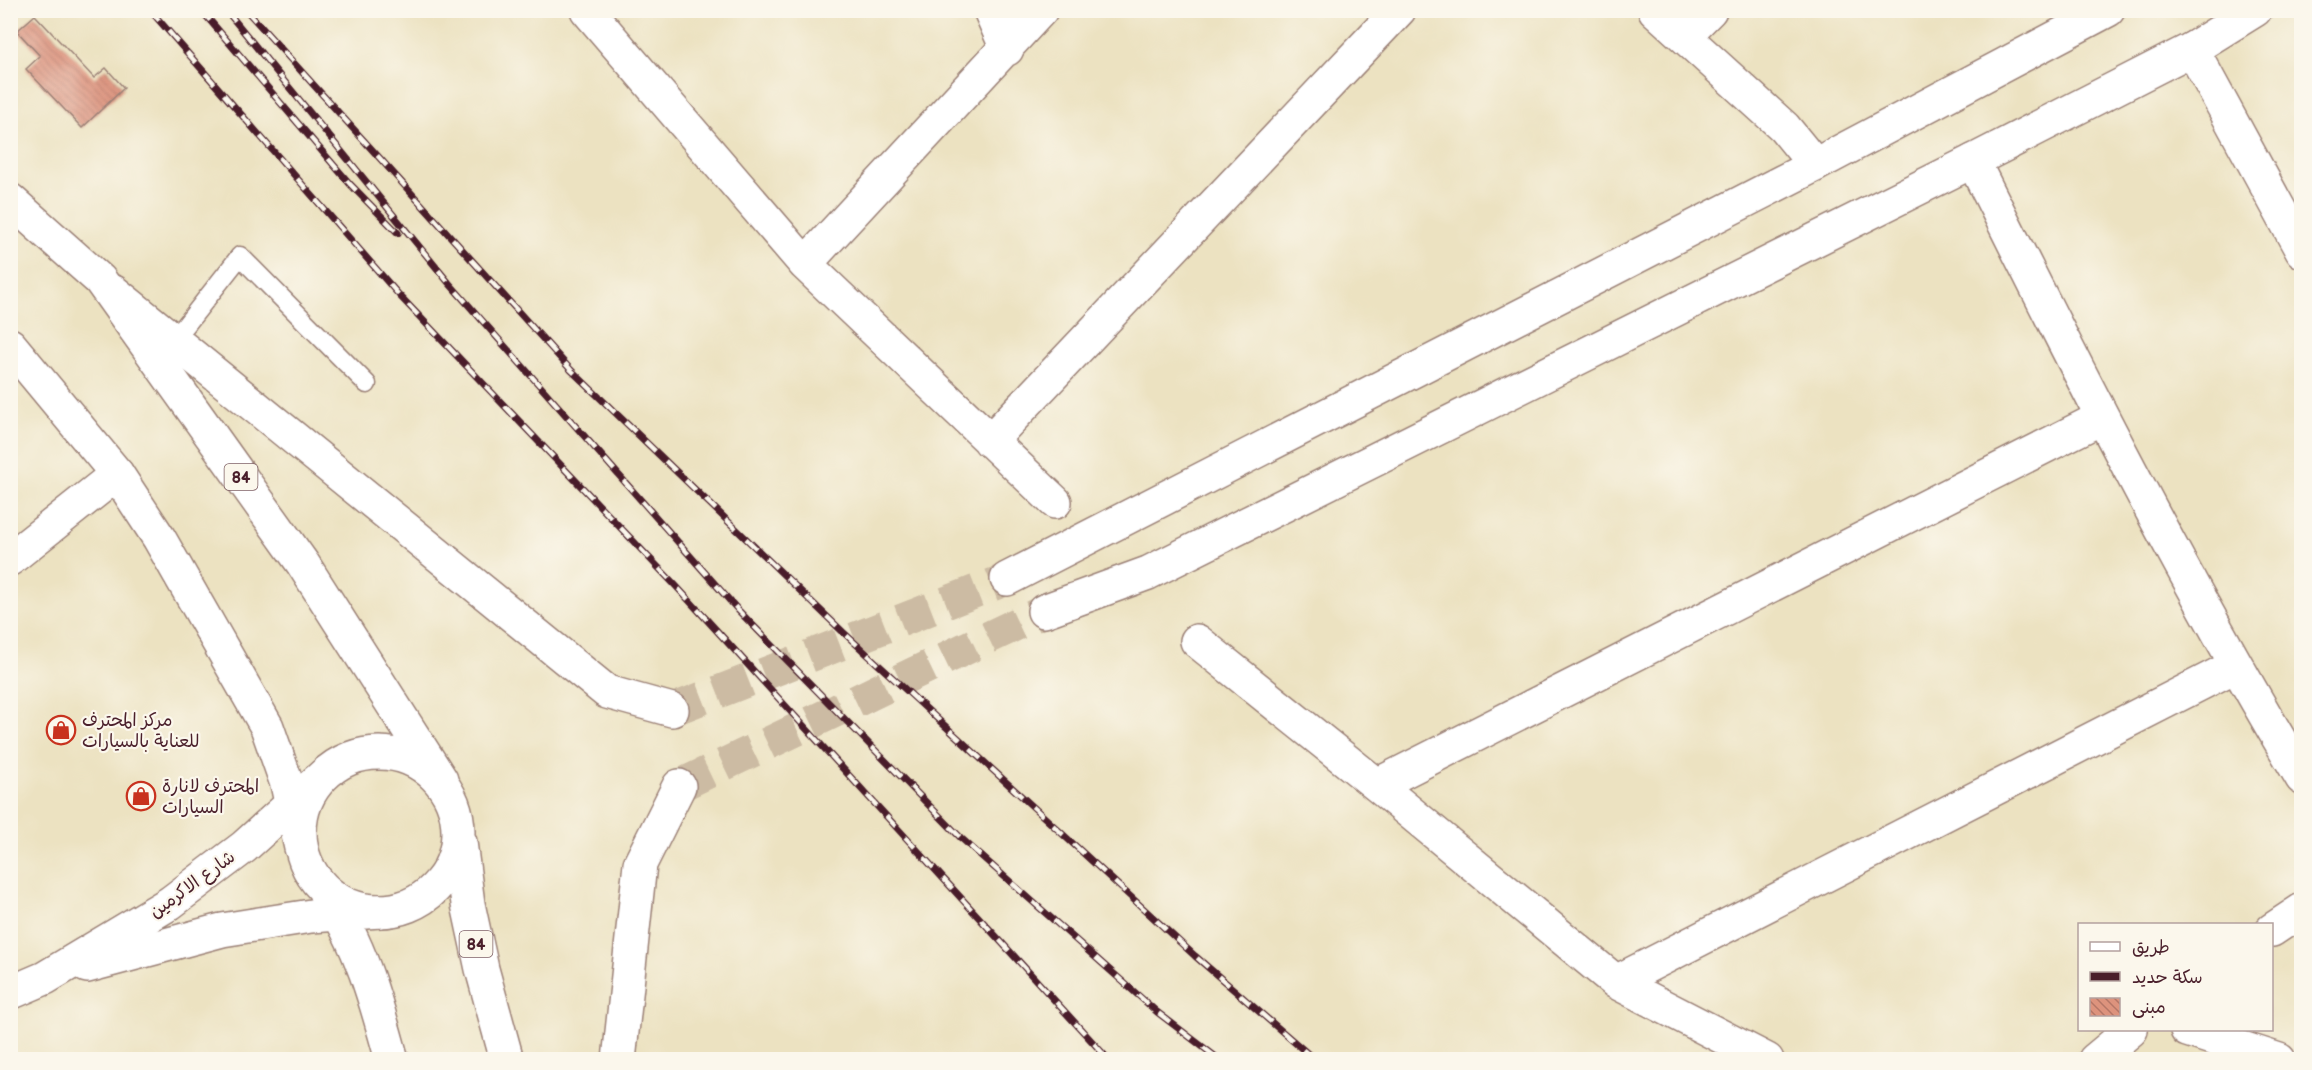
<svg xmlns="http://www.w3.org/2000/svg" width="2312" height="1070" viewBox="0 0 2312 1070" font-family="'Balsamiq Sans','Playpen Sans Arabic',sans-serif">
	<style>
		.building { fill: url(#building-back-hatch) }
		.lines { fill: none; stroke-linecap: round; stroke-linejoin: round }
		.tertiary-tunnel { stroke: #ccbba3; stroke-width: 33; stroke-dasharray: 33 16; stroke-linecap: butt }
		.service-casing { stroke: #9b8076; stroke-width: 21 }
		.minor-casing { stroke: #9b8076; stroke-width: 36 }
		.tertiary-casing { stroke: #9b8076; stroke-width: 36 }
		.primary-casing { stroke: #9b8076; stroke-width: 36 }
		.service { stroke: #fff; stroke-width: 18 }
		.minor { stroke: #fff; stroke-width: 33 }
		.tertiary { stroke: #fff; stroke-width: 33 }
		.primary { stroke: #fff; stroke-width: 33 }
		.rail-casing { stroke: #4a1f2b; stroke-width: 7 }
		.rail { stroke: #fbf7ec; stroke-width: 4.5; stroke-dasharray: 14; stroke-linecap: butt }
		.labels { text-anchor: middle; stroke-width: 4.5; stroke-linejoin: round; paint-order: stroke }
		.shield { fill: #fbf7ec; stroke: #7f6065; stroke-width: 1.5 }
		.shield-label { font-size: 16px; font-weight: bold; fill: #4a1f2b }
		.poi-label { font-size: 18px; fill: #4a1f2b; stroke: #fbf7ec; text-anchor: start }
		.street-label { font-size: 18px; fill: #4a1f2b; stroke: #fbf7ec }
	</style>
	<defs>
		<pattern id="building-back-hatch" width="6" height="6" patternUnits="userSpaceOnUse" patternTransform="scale(1.5)"><rect width="6" height="6" fill="#dd937d"/><path d="M-1 5l2 2M0 0l6 6M5-1l2 2" fill="none" stroke="#b57767"/></pattern>
	</defs>
	<rect width="100%" height="100%" fill="#fbf7ec"/>
	<filter id="ink" filterUnits="userSpaceOnUse"><feTurbulence type="fractalNoise" baseFrequency=".0167" numOctaves="2"/><feDisplacementMap in="SourceGraphic" scale="12" xChannelSelector="R" yChannelSelector="G"/><feConvolveMatrix kernelMatrix="1 2 1 2 8 2 1 2 1" color-interpolation-filters="sRGB"/></filter>
	<filter id="wash" filterUnits="userSpaceOnUse"><feTurbulence type="fractalNoise" baseFrequency=".008" numOctaves="4" result="noise"/><feDisplacementMap in="SourceGraphic" scale="24" xChannelSelector="R" yChannelSelector="G"/><feGaussianBlur stdDeviation="1.35" result="paint"/><feColorMatrix in="noise" values="0 0 0 0 0 0 0 0 0 0 0 0 0 0 0 0 0 1.4 0 .05"/><feComposite in="paint" operator="in"/></filter>
	<g filter="url(#wash)">
		<rect width="100%" height="100%" fill="#ece2c1"/>
		<g id="blocks">
			<path class="building" d="M 35,15 L 94,78 L 106,68 L 124,88 L 82,128 L 26,69 L 40,56 L 17,31 Z"/>
		</g>
	</g>
	<g filter="url(#ink)">
		<use href="#blocks" fill-opacity="0" stroke="#9b8076" stroke-width="1.5"/>
		<g class="lines">
			<path class="tertiary-tunnel" d="M 672,710 L 1007,579
				M 679,786 L 1044,611"/>
			<g class="service-casing">
				<path id="service" d="M 174,340 L 240,256 L 367,384"/>
			</g>
			<g class="minor-casing">
				<path id="minor" d="M 587,10 L 805,264 L 1055,502
					M 990,10 L 1007,49
					M 1655,10 L 1784,127 L 1815,165
					M 1684,36 L 1710,10
					M 2192,49 L 2302,251
					M 1973,161 C 2077,370 2182,577 2302,778
					M 805,264 L 1041,10
					M 990,441 L 1399,10
					M 10,559 L 117,474
					M 1197,641 L 1377,785 L 1616,982 L 1767,1060
					M 1377,785 L 2101,418
					M 1616,982 L 2235,666
					M 2187,1030 L 2279,1060"/>
			</g>
			<g class="tertiary-casing">
				<path id="tertiary" d="M 114,292 L 607,692 L 672,710
					M 1007,579 L 1815,165 L 2108,10
					M 1044,611 L 1148,573 L 1973,161 L 2192,49 L 2255,10
					M 2272,930 L 2302,910
					M 87,966 L 222,930 L 311,916 L 380,911
					M 10,993 L 45,978 L 170,903 L 244,847 L 326,773
					M 619,1060 L 640,864 L 679,786
					M 2095,1060 L 2131,1030"/>
			</g>
			<g class="primary-casing">
				<path id="primary" d="M 10,200 L 100,280 L 303,564 L 441,780
					M 10,345 L 117,474 L 159,538 L 267,727 L 287,784 L 301,848
					M300 832a79 79 0 1 1 158 0a79 79 0 1 1-158 0Z
					M 460,842 L 468,904 L 482,969 L 507,1060
					M 325,892 C 360,942 376,1001 392,1060"/>
			</g>
			<use href="#service" class="service"/>
			<use href="#minor" class="minor"/>
			<use href="#tertiary" class="tertiary"/>
			<use href="#primary" class="primary"/>
			<g class="rail-casing">
				<path id="rail" d="M 150,10 L 399,295 L 676,586 L 1109,1060
					M 201,10 L 350,184 L 398,233
					M 226,10 L 449,283 L 738,610 L 961,838 L 1157,1012 L 1220,1060
					M 246,10 L 571,370 L 843,632 L 1195,956 L 1315,1060"/>
			</g>
			<use href="#rail" class="rail"/>
		</g>
	</g>
	<defs>
		<g id="shop-ring" transform="scale(1.5)"><circle r="9.5" fill="#fbf7ec" stroke="#c8321e" stroke-width="1.5"/><path d="M-5-2.5h2.3a2.7 3.5 0 0 1 5.4 0H5L5.5 6h-11ZM-1.5-2.5h3a1.5 2.3 0 0 0-3 0Z" fill="#c8321e"/></g>
	</defs>
	<g fill-rule="evenodd">
		<use href="#shop-ring" x="61" y="730"/>
		<use href="#shop-ring" x="141" y="796"/>
	</g>
	<g class="labels">
		<g class="shield">
			<rect x="224.5" y="464" width="33" height="26" rx="4.5"/>
			<rect x="459.5" y="931" width="33" height="26" rx="4.5"/>
		</g>
		<g class="shield-label">
			<text x="241" y="483">84</text>
			<text x="476" y="950">84</text>
		</g>
		<g class="poi-label">
			<text x="82" y="726">مركز المحترف<tspan x="82" dy="21">للعناية بالسيارات</tspan></text>
			<text x="162" y="792">المحترف لانارة<tspan x="162" dy="21">السيارات</tspan></text>
		</g>
		<g class="street-label">
			<text transform="translate(192 884) rotate(-36)" y="6">شارع الاكرمين</text>
		</g>
	</g>
	<rect width="2312" height="1070" fill="none" stroke="#fbf7ec" stroke-width="36"/>
	<rect x="2078" y="923" width="195" height="108" fill="#fbf7ec" stroke="#b4a19f" stroke-width="1.5"/>
	<rect x="2090" y="942" width="30" height="9" fill="#ffffff" stroke="#b4a19f" stroke-width="1.5"/>
	<text x="2132" y="953" font-size="18" fill="#4a1f2b">طريق</text>
	<rect x="2090" y="972" width="30" height="9" fill="#4a1f2b" stroke="#b4a19f" stroke-width="1.5"/>
	<text x="2132" y="983" font-size="18" fill="#4a1f2b">سكة حديد</text>
	<rect x="2090" y="998" width="30" height="18" fill="url(#building-back-hatch)" stroke="#b4a19f" stroke-width="1.5"/>
	<text x="2132" y="1013" font-size="18" fill="#4a1f2b">مبنى</text>
</svg>
